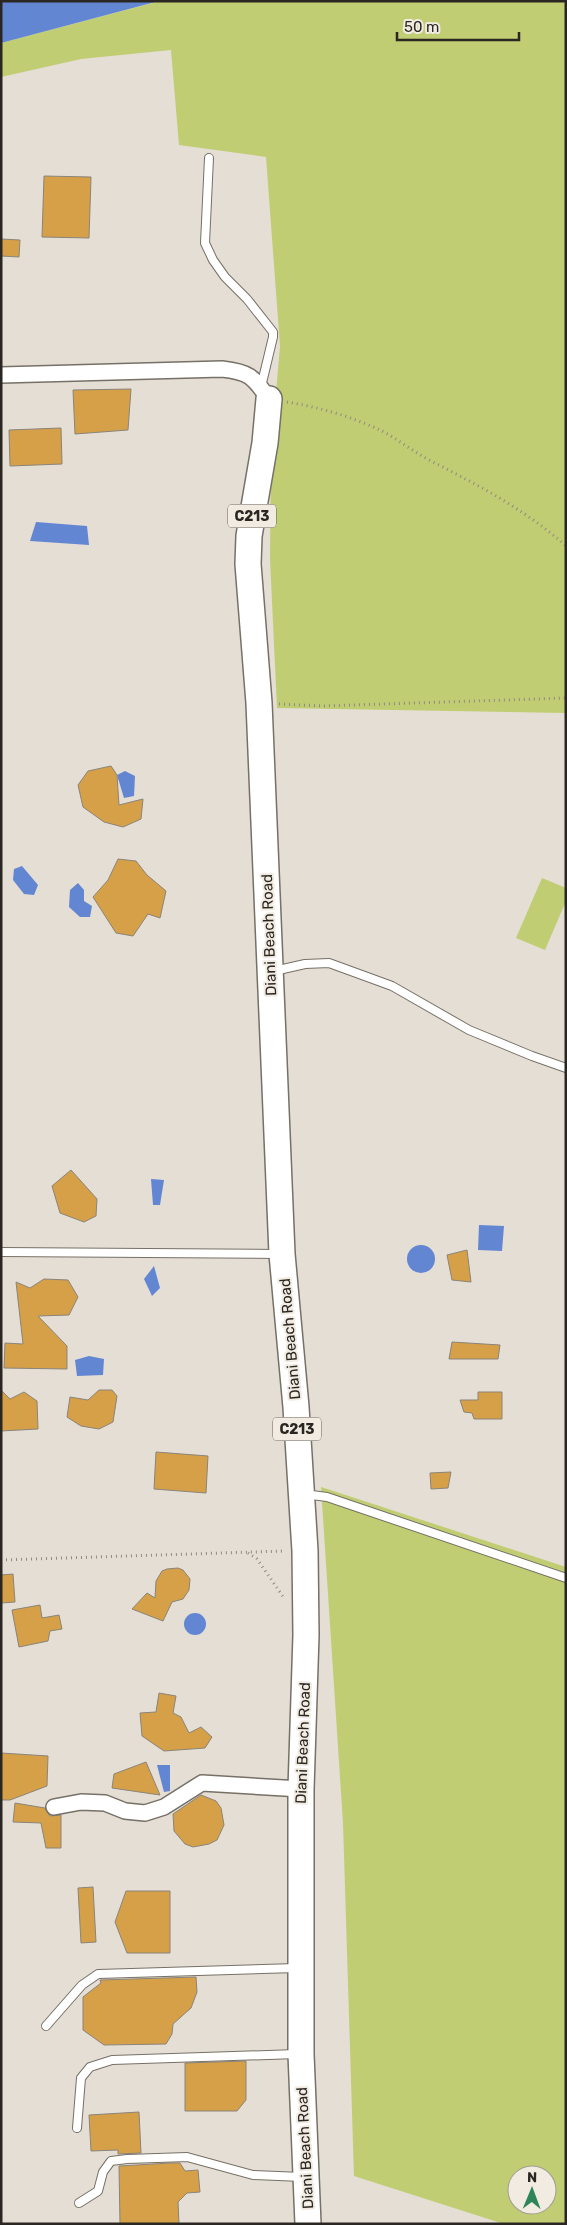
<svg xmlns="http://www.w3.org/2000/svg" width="567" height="2225" viewBox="0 0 567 2225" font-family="Rubik,sans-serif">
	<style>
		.green { fill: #c0cd72; fill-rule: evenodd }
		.water { fill: #6286d2 }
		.building { fill: #d5a047; stroke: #8a847a }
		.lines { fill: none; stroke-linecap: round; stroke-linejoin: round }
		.service-casing { stroke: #767066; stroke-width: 10 }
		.minor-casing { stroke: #767066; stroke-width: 18 }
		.primary-casing { stroke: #767066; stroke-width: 28 }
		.path { stroke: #8f8a82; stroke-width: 3; stroke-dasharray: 1 4; stroke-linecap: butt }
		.service { stroke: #fff; stroke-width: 8 }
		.minor { stroke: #fff; stroke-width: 15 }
		.primary { stroke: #fff; stroke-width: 25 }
		.labels { text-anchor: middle; stroke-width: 4; stroke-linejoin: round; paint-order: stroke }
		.shield { fill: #f2ebe1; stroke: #66625c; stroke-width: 1 }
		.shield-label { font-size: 14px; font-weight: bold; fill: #2a2723 }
		.street-label { font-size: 15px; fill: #2a2723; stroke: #f2ebe1 }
	</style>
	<rect width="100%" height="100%" fill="#e5ded4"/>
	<path class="green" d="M 160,1 L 564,1 L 566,10 L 566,713 L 277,708 L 270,559 L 271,450 L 280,346 L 266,157 L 179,145 L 171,50 L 81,59 L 1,77 L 1,43 Z
		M 542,878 L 566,888 L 566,901 L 545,950 L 516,938 Z
		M 321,1487 L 566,1567 L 566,2224 L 504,2224 L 354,2176 L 343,1823 ZM 517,2175 L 547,2175 L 547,2205 L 517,2205 Z"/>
	<path class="water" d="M 1,1 L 159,1 L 1,43 Z
		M 36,522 L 87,526 L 89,545 L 30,541 Z
		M 125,771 L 135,776 L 134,796 L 124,798 L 117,775 Z
		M 22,866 L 38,885 L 34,895 L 24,894 L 13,880 L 14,869 Z
		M 78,883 L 84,890 L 84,901 L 92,906 L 90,917 L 80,917 L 69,907 L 70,890 Z
		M 151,1179 L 164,1180 L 160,1205 L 153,1205 Z
		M 479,1225 L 504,1226 L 502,1251 L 478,1250 Z
		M407 1259a14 14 0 1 1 28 0a14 14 0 1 1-28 0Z
		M 154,1266 L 160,1288 L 152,1296 L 144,1279 Z
		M 89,1356 L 104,1359 L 103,1375 L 77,1376 L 75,1360 Z
		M184 1624a11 11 0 1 1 22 0a11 11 0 1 1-22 0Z
		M 157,1765 L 170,1765 L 170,1791 L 164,1792 Z"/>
	<path class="building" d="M 44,176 L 91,177 L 89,238 L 42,237 Z
		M 1,239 L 20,240 L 19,257 L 1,256 Z
		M 131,389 L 128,430 L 75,434 L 73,390 Z
		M 61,428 L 62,464 L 10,466 L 9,430 Z
		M 111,766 L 117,775 L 119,805 L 143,799 L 141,819 L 123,827 L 104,822 L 83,807 L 78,785 L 88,771 Z
		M 118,859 L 136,861 L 147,875 L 166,891 L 160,918 L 148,914 L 133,936 L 116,933 L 93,897 L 108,880 Z
		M 71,1170 L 97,1199 L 96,1216 L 84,1222 L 60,1213 L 52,1186 Z
		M 467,1250 L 471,1282 L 452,1280 L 447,1255 Z
		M 44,1279 L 68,1280 L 78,1297 L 69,1315 L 38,1316 L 67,1346 L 67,1369 L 4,1368 L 5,1343 L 23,1344 L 16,1282 L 30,1288 Z
		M 452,1342 L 500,1345 L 498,1359 L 449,1359 Z
		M 1,1390 L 10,1399 L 24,1392 L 37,1401 L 38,1429 L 1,1431 Z
		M 99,1390 L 112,1390 L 117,1396 L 113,1422 L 99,1429 L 81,1426 L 67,1417 L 70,1397 L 88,1400 Z
		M 478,1392 L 502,1392 L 502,1419 L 474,1419 L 472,1413 L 464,1412 L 460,1400 L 478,1400 Z
		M 156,1452 L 208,1456 L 206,1493 L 154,1489 Z
		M 451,1472 L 448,1488 L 431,1489 L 430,1473 Z
		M 178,1568 L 183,1570 L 190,1579 L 189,1590 L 183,1599 L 172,1602 L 163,1621 L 132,1609 L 147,1593 L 155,1598 L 156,1581 L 162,1571 L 167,1569 Z
		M 13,1574 L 15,1602 L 1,1603 L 1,1575 Z
		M 40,1605 L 42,1618 L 59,1615 L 62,1629 L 50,1631 L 48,1641 L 19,1647 L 12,1610 Z
		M 159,1693 L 176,1696 L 173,1713 L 181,1717 L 189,1733 L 201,1727 L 212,1737 L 205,1748 L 164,1751 L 142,1736 L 140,1713 L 156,1712 Z
		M 1,1753 L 48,1756 L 47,1786 L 10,1800 L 1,1800 Z
		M 146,1762 L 160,1795 L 112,1788 L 114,1774 Z
		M 201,1795 L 216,1801 L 221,1808 L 224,1825 L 217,1840 L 209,1844 L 193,1847 L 185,1844 L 174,1831 L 173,1814 Z
		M 15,1803 L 45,1808 L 50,1816 L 61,1815 L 61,1848 L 46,1848 L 41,1823 L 13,1822 Z
		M 93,1887 L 96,1942 L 81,1943 L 78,1888 Z
		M 126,1891 L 170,1891 L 170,1953 L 127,1953 L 115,1922 Z
		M 196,1977 L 197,1992 L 191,2008 L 173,2024 L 172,2034 L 166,2044 L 104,2045 L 83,2030 L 83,1997 L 101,1983 L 100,1980 Z
		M 246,2061 L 246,2100 L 237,2111 L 185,2111 L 185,2063 Z
		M 139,2112 L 141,2153 L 118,2154 L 118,2150 L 91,2151 L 89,2115 Z
		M 170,2163 L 180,2163 L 185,2171 L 198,2170 L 200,2192 L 187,2193 L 178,2202 L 179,2224 L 120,2224 L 119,2166 Z"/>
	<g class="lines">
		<g class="service-casing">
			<path id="service" d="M 209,158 L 205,243 L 213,260 L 225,277 L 247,299 L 273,332 L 273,337 L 261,387
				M 274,971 L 305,964 L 329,963 L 392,986 L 469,1030 L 532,1056 L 566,1068
				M 1,1252 L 280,1254
				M 304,1494 L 327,1497 L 566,1578
				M 46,2026 L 82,1985 L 98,1974 L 297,1968
				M 77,2128 L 81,2078 L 90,2067 L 112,2060 L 297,2054
				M 79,2203 L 98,2191 L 103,2172 L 111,2161 L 127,2159 L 187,2157 L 253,2175 L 302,2177"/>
		</g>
		<g class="minor-casing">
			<path id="minor" d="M 1,375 L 222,369 C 250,372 253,377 269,399
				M 54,1807 L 81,1802 L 105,1803 L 125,1811 L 145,1813 L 164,1807 L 202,1783 L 301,1789"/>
		</g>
		<g class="primary-casing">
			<path id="primary" d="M 269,399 L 265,443 L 249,536 L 248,564 L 259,703 L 282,1254 L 296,1407 L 305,1551 L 306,1635 L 301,1789 L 301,2054 L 308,2224"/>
		</g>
		<path class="path" d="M 287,402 C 319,407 353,417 382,431 C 399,440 414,452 431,461 C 478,485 526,510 566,546
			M 279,704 L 323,706 L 566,698
			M 248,1553 L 257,1559 L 284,1598
			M 1,1560 L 285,1551"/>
		<use href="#service" class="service"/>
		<use href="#minor" class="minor"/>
		<use href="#primary" class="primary"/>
	</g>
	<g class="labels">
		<g class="shield">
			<rect x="228" y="504.5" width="48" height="23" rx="4"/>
			<rect x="273" y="1417.5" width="48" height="23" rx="4"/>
		</g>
		<g class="shield-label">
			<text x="252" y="521">C213</text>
			<text x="297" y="1434">C213</text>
		</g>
		<g class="street-label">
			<text transform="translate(269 935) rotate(-92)" y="5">Diani Beach Road</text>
			<text transform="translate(290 1339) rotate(-95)" y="5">Diani Beach Road</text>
			<text transform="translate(303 1743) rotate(-88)" y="5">Diani Beach Road</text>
			<text transform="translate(305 2148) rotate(-93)" y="5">Diani Beach Road</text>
		</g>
	</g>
	<rect width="567" height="2225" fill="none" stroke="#2a2723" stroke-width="5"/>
	<g transform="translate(532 2190) rotate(1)"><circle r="24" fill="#f2ebe1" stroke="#a29d95"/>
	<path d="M0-4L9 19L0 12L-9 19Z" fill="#2e8559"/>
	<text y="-8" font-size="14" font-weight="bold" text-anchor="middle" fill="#2a2723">N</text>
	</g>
	<path d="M397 32v8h122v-8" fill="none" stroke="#2a2723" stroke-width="2.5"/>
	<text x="404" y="32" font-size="15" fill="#2a2723" stroke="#f2ebe1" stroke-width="4" paint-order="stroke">50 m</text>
</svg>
